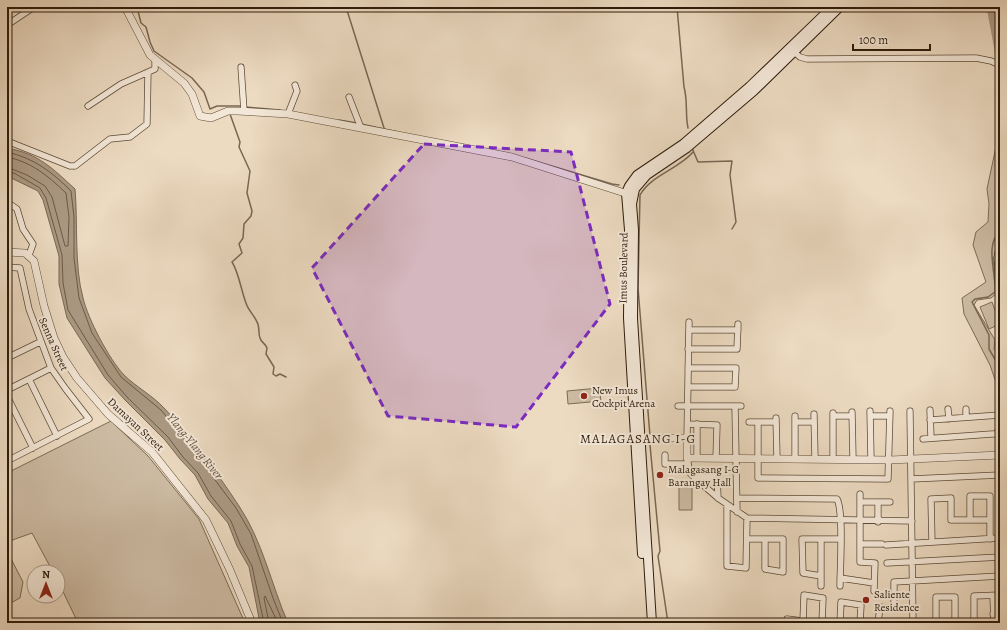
<svg xmlns="http://www.w3.org/2000/svg" width="1007" height="630" viewBox="0 0 1007 630" font-family="Alegreya,serif">
	<style>
		.green { fill: #ccbaa2; stroke: #7c6b56 }
		.water { fill: #ab9983; stroke: #796753 }
		.lines { fill: none; stroke-linecap: round; stroke-linejoin: round }
		.shore { stroke: #6c5a47; stroke-width: 1 }
		.stream { stroke: #796753; stroke-width: 1.5 }
		.river { stroke: #ab9983; stroke-width: 9 }
		.minor-casing { stroke: #5d4c38; stroke-width: 7 }
		.tertiary-casing { stroke: #5d4c38; stroke-width: 8 }
		.secondary-casing { stroke: #2d1c0b; stroke-width: 10 }
		.minor { stroke: #f3e7d7; stroke-width: 5.5 }
		.tertiary { stroke: #f3e7d7; stroke-width: 7 }
		.secondary { stroke: #f3e7d7; stroke-width: 8 }
		.marked { fill: #7b2cbf; fill-opacity: 0.2; stroke: #7b2cbf; stroke-width: 3; stroke-dasharray: 8 5; stroke-linejoin: round }
		.poi-dot { fill: #8f2418; stroke: #f3e7d7; stroke-width: 1.5 }
		.labels { text-anchor: middle; stroke-width: 4; stroke-linejoin: round; paint-order: stroke }
		.street-label { font-size: 11px; fill: #2d1c0b; stroke: #f3e7d7 }
		.poi-label { font-size: 11px; fill: #2d1c0b; stroke: #f3e7d7; text-anchor: start }
		.water-label { font-size: 12px; font-style: italic; fill: #5f4e3b; stroke: #f3e7d7 }
		.quarter-label { font-size: 13px; letter-spacing: 1px; fill: #2d1c0b; stroke: #f3e7d7 }
	</style>
	<rect width="100%" height="100%" fill="#ecdac1"/>
	<filter id="stains"><feTurbulence type="fractalNoise" baseFrequency=".005" numOctaves="4"/><feColorMatrix values="0 0 0 0 .2 0 0 0 0 .09 0 0 0 0 .02 0 0 0 .5 -.17"/></filter>
	<radialGradient id="worn" r=".72"><stop offset=".6" stop-color="#630" stop-opacity="0"/><stop offset="1" stop-color="#630" stop-opacity=".3"/></radialGradient>
	<path class="green" d="M 1000,128 L 1000,238 L 993,260 L 997,286 L 996,294 L 991,298 L 977,300 L 974,305 L 995,340 L 994,349 L 1000,357 L 1000,394 L 990,365 L 964,314 L 962,298 L 986,282 L 973,245 L 976,232 L 988,222 L 989,204 L 987,189 Z
		M 992,302 L 1000,324 L 989,329 L 980,307 Z
		M 599,388 L 601,401 L 568,404 L 567,391 Z
		M 111,421 L 148,456 L 199,519 L 245,623 L 78,623 L 58,581 L 58,572 L 53,572 L 32,533 L 7,542 L 7,473 Z
		M 679,487 L 692,487 L 692,510 L 679,510 Z
		M 7,551 L 23,582 L 20,598 L 7,605 Z"/>
	<path class="water" d="M 7,148 C 39,154 52,168 75,189 C 78,223 74,265 83,298 C 88,319 109,359 124,375 C 136,387 152,395 164,408 C 190,435 218,474 239,506 C 263,542 271,584 288,623 L 260,623 L 249,567 L 237,546 L 228,523 L 208,499 L 195,475 L 180,459 L 165,440 L 125,400 L 105,378 L 67,318 L 59,284 L 59,256 L 43,200 L 38,191 L 7,176 Z"/>
	<g class="lines">
		<path class="shore" d="M 7,152 C 34,158 52,172 71,191 L 74,217 L 74,258 L 79,298 L 92,333 L 121,377 L 161,410 L 183,437 L 236,508 L 251,534 L 273,598 L 283,623
			M 7,157 C 32,162 48,176 66,193 L 69,217 L 68,246 L 65,246 L 52,197 L 45,186 L 27,175 L 7,167
			M 7,172 L 14,173 L 40,188 L 46,198 L 62,255 L 63,283 L 68,310 L 108,375 L 127,397 L 168,437 L 183,457 L 198,473 L 211,496 L 231,521 L 240,544 L 252,566 L 264,623
			M 269,623 L 264,598 L 265,596 L 278,623"/>
		<path class="stream" d="M 137,7 L 141,23 L 146,27 L 150,42 L 154,51 L 192,78 L 204,92 L 210,109 L 217,106 L 242,106
			M 346,7 L 384,128
			M 677,7 L 684,87 C 688,101 685,114 688,128
			M 246,107 L 280,110
			M 230,114 L 240,142 L 239,147 L 250,171 L 247,193 L 252,211 L 251,216 L 244,224 L 243,238 L 239,244 L 242,253 L 232,262 C 239,273 241,290 246,303 C 248,310 254,315 257,322 C 260,327 258,333 260,338 C 261,342 265,343 267,348 L 266,354 L 274,367 L 273,374 L 276,376 L 280,374 L 286,377
			M 339,120 L 357,123
			M 361,124 L 398,132
			M 692,148 L 698,162 L 732,161 L 730,175 L 736,222 L 732,229
			M 525,158 L 612,184 L 619,185
			M 1000,233 C 984,242 997,278 995,292 L 988,297 L 975,299 L 972,302 L 989,335 L 989,349 L 996,361 L 1000,378
			M 650,436 L 638,288 L 640,195 C 651,175 679,169 693,152
			M 650,445 L 660,551 L 658,556 L 668,623"/>
		<path class="river" d="M 991,7 L 1000,55"/>
		<g class="minor-casing">
			<path id="minor" d="M 7,25 L 34,7
				M 793,51 L 800,57 L 807,59 L 976,58 L 991,61 L 1000,65
				M 241,67 L 244,111
				M 349,97 L 361,128
				M 88,106 L 121,84 L 155,69 L 155,60
				M 288,114 L 297,91 L 295,85
				M 7,141 L 70,166 L 75,166 L 110,139 L 130,137 L 147,124 L 148,72
				M 7,202 L 17,209 L 23,229 L 33,244 L 29,255
				M 1000,242 L 997,258 L 1000,285
				M 7,267 L 20,268 L 29,309 L 51,368 L 65,388 L 89,419 L 7,461
				M 689,330 L 738,330
				M 688,349 L 737,349 L 738,324
				M 7,358 L 40,342
				M 29,379 L 57,436
				M 688,387 L 735,387 L 736,368 L 688,368
				M 7,390 L 51,368
				M 7,396 L 33,448
				M 678,406 L 741,406
				M 735,406 L 737,512
				M 948,409 L 949,419
				M 966,409 L 966,417
				M 930,410 L 931,438
				M 870,411 L 871,459
				M 910,411 L 913,623
				M 852,412 L 853,459
				M 833,413 L 833,459
				M 814,414 L 815,459
				M 795,416 L 795,459
				M 833,416 L 852,416
				M 871,416 L 890,416
				M 776,418 L 777,459
				M 930,420 L 1000,415
				M 749,422 L 776,422
				M 795,422 L 814,422
				M 758,423 L 758,478 L 888,479 L 890,411
				M 688,424 L 717,425 L 716,458
				M 697,424 L 697,458
				M 687,438 L 689,322
				M 923,439 L 992,434 L 996,434 L 1000,427
				M 665,455 L 665,464 L 687,464
				M 687,458 L 690,473 L 694,477 L 718,498 L 747,518 L 912,521
				M 694,477 L 717,477 L 718,498
				M 911,479 L 1000,475
				M 860,494 L 860,562 L 875,563 L 874,591
				M 737,498 L 837,499 C 844,512 840,568 840,586
				M 860,502 L 890,502
				M 878,502 L 878,522
				M 727,505 L 727,566 L 746,568 L 747,518
				M 970,520 L 970,496 L 990,496 L 990,539
				M 747,539 L 783,539 L 783,572 L 765,569 L 765,539
				M 821,539 L 821,586
				M 932,542 L 931,499 L 951,498 L 951,520 L 990,520
				M 860,544 L 882,544
				M 886,545 L 999,538
				M 887,563 L 1000,557
				M 821,576 L 803,573 L 802,539 L 840,539
				M 840,578 L 874,583
				M 993,596 L 994,623
				M 993,614 L 1000,614
				M 787,619 L 819,623
				M 803,621 L 804,595 L 823,598 L 822,623
				M 840,623 L 841,602 L 861,605 L 860,623
				M 878,623 L 880,607 L 894,609 L 894,582 L 1000,576
				M 936,623 L 936,597 L 955,597 L 955,623
				M 974,623 L 974,596 L 1000,595"/>
		</g>
		<g class="tertiary-casing">
			<path id="tertiary" d="M 125,7 L 150,55 L 184,83 L 192,94 L 200,116 L 211,118 L 228,111 L 237,111 L 288,114 L 512,157 L 631,195
				M 7,252 L 25,253 L 34,261 L 44,306 L 54,338 L 63,357 L 77,378 L 108,414 L 152,452 L 206,520 L 230,570 L 252,623
				M 636,438 L 687,438 L 687,458 L 890,460 L 1000,455"/>
		</g>
		<g class="secondary-casing">
			<path id="secondary" d="M 642,554 L 628,318 L 629,230 L 626,193 L 629,186 L 637,175 L 683,144 L 750,86 L 832,7
				M 652,623 L 633,318 L 634,230 L 632,204 L 635,189 L 647,175 L 687,148 L 754,91 L 840,7"/>
		</g>
		<use href="#minor" class="minor"/>
		<use href="#tertiary" class="tertiary"/>
		<use href="#secondary" class="secondary"/>
	</g>
	<path class="marked" d="M 424,144 L 571,152 L 610,304 L 516,427 L 388,416 L 312,268 Z"/>
	<g class="poi-dot">
		<circle cx="584" cy="396" r="4"/>
		<circle cx="660" cy="475" r="4"/>
		<circle cx="866" cy="600" r="4"/>
	</g>
	<g class="labels">
		<g class="street-label">
			<text transform="translate(623 268) rotate(-89)" y="4">Imus Boulevard</text>
			<text transform="translate(54 344) rotate(66)" y="4">Senna Street</text>
			<text transform="translate(136 424) rotate(43)" y="4">Damayan Street</text>
		</g>
		<g class="poi-label">
			<text x="592" y="394">New Imus<tspan x="592" dy="13">Cockpit Arena</tspan></text>
			<text x="668" y="473">Malagasang I-G<tspan x="668" dy="13">Barangay Hall</tspan></text>
			<text x="874" y="598">Saliente<tspan x="874" dy="13">Residence</tspan></text>
		</g>
		<g class="water-label">
			<text transform="translate(195 446) rotate(51)" y="4">Ylang-Ylang River</text>
		</g>
		<g class="quarter-label">
			<text x="638" y="443">MALAGASANG I-G</text>
		</g>
	</g>
	<rect width="1007" height="630" fill="none" stroke="#ecdac1" stroke-width="24"/>
	<rect x="8" y="8" width="991" height="614" fill="none" stroke="#2d1c0b" stroke-width="2"/>
	<rect x="12" y="12" width="983" height="606" fill="none" stroke="#2d1c0b"/>
	<g transform="translate(46 584)"><circle r="19" fill="#f3e7d7" stroke="#a49685"/>
	<path d="M0-3L7 15L0 10L-7 15Z" fill="#8f2418"/>
	<text y="-6" font-size="11" font-weight="bold" text-anchor="middle" fill="#2d1c0b">N</text>
	</g>
	<path d="M853 44v6h77v-6" fill="none" stroke="#2d1c0b" stroke-width="2"/>
	<text x="859" y="44" font-size="12" fill="#2d1c0b" stroke="#f3e7d7" stroke-width="3" paint-order="stroke">100 m</text>
	<rect width="100%" height="100%" filter="url(#stains)"/>
	<rect width="100%" height="100%" fill="url(#worn)"/>
</svg>
